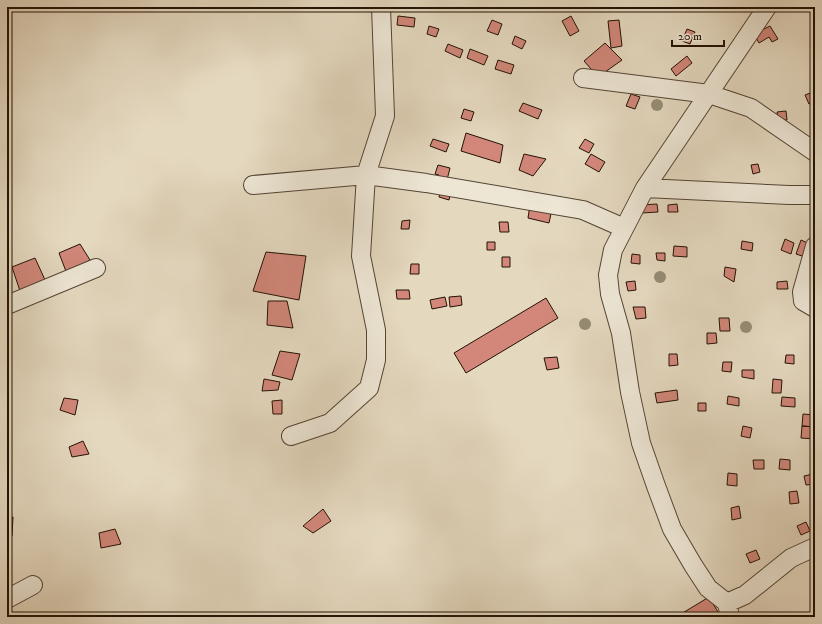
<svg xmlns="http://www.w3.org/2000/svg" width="822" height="624" viewBox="0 0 822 624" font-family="'IM FELL DW Pica',serif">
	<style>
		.building { fill: #d2877a; stroke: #231205 }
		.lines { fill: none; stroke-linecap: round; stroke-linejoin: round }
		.street-casing { stroke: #534434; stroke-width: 20 }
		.street { stroke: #ede6d5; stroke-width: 18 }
		.tree { fill: #958d75 }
	</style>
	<rect width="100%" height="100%" fill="#e4d8bf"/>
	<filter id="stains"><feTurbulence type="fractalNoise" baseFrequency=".005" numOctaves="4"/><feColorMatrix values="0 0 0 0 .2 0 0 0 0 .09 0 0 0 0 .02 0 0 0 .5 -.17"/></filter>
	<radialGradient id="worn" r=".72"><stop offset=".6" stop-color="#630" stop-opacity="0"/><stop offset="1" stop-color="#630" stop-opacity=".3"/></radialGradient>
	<path class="building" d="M 398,16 L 415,18 L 414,27 L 397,25 Z
		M 571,16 L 579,31 L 570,36 L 562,21 Z
		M 492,20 L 502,24 L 498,35 L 487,31 Z
		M 619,20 L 622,46 L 611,48 L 608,21 Z
		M 429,26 L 439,29 L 436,37 L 427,34 Z
		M 770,26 L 778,39 L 772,42 L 769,37 L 759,43 L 754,34 Z
		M 687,29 L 695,32 L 690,44 L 682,41 Z
		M 515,36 L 526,41 L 522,49 L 512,44 Z
		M 605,43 L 622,60 L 598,77 L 584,61 Z
		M 448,44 L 463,50 L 460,58 L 445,51 Z
		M 470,49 L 488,56 L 484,65 L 467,58 Z
		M 687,56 L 692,63 L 676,76 L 671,69 Z
		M 498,60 L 514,65 L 511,74 L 495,69 Z
		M 813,92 L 815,98 L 815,102 L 809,104 L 805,95 Z
		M 631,94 L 640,97 L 635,109 L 626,106 Z
		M 523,103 L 542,110 L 538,119 L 519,111 Z
		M 464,109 L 474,112 L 471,121 L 461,118 Z
		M 786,111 L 787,120 L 779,121 L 777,112 Z
		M 466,133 L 503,145 L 500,163 L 461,151 Z
		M 433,139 L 449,144 L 446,152 L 430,146 Z
		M 585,139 L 594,144 L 589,153 L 579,148 Z
		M 524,154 L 546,159 L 533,176 L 519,170 Z
		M 591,154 L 605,162 L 599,172 L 585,164 Z
		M 758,164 L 760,172 L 753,174 L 751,165 Z
		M 438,165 L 450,168 L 447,180 L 438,178 L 439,175 L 435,174 Z
		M 441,189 L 451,191 L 449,200 L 439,197 Z
		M 657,204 L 658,212 L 642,213 L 641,205 Z
		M 677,204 L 678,212 L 668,212 L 668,205 Z
		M 530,205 L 552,209 L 549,223 L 528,218 Z
		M 410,220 L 409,229 L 401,229 L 402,221 Z
		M 499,222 L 508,222 L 509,232 L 500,232 Z
		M 785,239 L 794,243 L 791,254 L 781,250 Z
		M 801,240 L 810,244 L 805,257 L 796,254 Z
		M 742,241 L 753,243 L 752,251 L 741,249 Z
		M 487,242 L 495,242 L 495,250 L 487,250 Z
		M 80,244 L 90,260 L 67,274 L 59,253 Z
		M 674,246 L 687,247 L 687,257 L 673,256 Z
		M 266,252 L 306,256 L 299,300 L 253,291 Z
		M 656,253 L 665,253 L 665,261 L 657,260 Z
		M 632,254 L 640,255 L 640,264 L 631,263 Z
		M 502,257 L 510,257 L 510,267 L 502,267 Z
		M 35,258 L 46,282 L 21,294 L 12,267 Z
		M 411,264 L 419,264 L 419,274 L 410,274 Z
		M 725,267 L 736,269 L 734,282 L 724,276 Z
		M 635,281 L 636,290 L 628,291 L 626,282 Z
		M 787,281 L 788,289 L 777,289 L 777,282 Z
		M 396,290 L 409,290 L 410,299 L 397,299 Z
		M 461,296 L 462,305 L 450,307 L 449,297 Z
		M 445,297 L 447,306 L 432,309 L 430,300 Z
		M 546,298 L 558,318 L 466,373 L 454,353 Z
		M 268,301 L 287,301 L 293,328 L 267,325 Z
		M 633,307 L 645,307 L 646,318 L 636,319 Z
		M 719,318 L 729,318 L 730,331 L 720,331 Z
		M 7,327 L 11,327 L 11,336 L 7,337 Z
		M 707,333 L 716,333 L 717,343 L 707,344 Z
		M 280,351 L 300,354 L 292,380 L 272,375 Z
		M 669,354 L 677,354 L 678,365 L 669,366 Z
		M 786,355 L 794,355 L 794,364 L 785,363 Z
		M 557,357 L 559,368 L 547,370 L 544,358 Z
		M 723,362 L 732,362 L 731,372 L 722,371 Z
		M 742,370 L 754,370 L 754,379 L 742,377 Z
		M 264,379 L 280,382 L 278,390 L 262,391 Z
		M 773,379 L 782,380 L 781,393 L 772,393 Z
		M 677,390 L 678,400 L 657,403 L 655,393 Z
		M 728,396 L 739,398 L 739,406 L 727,404 Z
		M 782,397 L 795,398 L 795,407 L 781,406 Z
		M 64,398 L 78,400 L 75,415 L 60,410 Z
		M 282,400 L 282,414 L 273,414 L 272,401 Z
		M 698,403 L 706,403 L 706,411 L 698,411 Z
		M 803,414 L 815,415 L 815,427 L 802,426 Z
		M 743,426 L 752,428 L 750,438 L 741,436 Z
		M 802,426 L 815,427 L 815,439 L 801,438 Z
		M 83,441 L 89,454 L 72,457 L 69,447 Z
		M 780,459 L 790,460 L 790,470 L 779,469 Z
		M 753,460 L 764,460 L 764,469 L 754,469 Z
		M 728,473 L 737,474 L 737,486 L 727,485 Z
		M 813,474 L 815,484 L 806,485 L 804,476 Z
		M 797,491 L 799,503 L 790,504 L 789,492 Z
		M 739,506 L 741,518 L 732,520 L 731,508 Z
		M 323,509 L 331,521 L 313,533 L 303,526 Z
		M 7,517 L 13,517 L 12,536 L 7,535 Z
		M 806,522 L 810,531 L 801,535 L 797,526 Z
		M 115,529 L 121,544 L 101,548 L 99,533 Z
		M 756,550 L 760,559 L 750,563 L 746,554 Z
		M 709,597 L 721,617 L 676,617 Z"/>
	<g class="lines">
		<g class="street-casing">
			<path id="street" d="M 583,78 L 709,94 L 751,108 L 815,152
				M 253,185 L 366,175 L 426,183 L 583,210 L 624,228
				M 645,188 L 767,7
				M 815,246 L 802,292 L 803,301 L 815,308
				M 7,305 L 96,268
				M 291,436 L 330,423 L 369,388 L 376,360 L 376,330 L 361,256 L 366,175 L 385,116 L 381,7
				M 7,599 L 33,585
				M 727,603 L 745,595 L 791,558 L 815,547
				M 730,617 L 727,603 L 708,588 L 693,565 L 672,529 L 656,486 L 641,443 L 630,392 L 621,333 L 610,294 L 608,275 L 613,250 L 645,188 L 789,195 L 815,195"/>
		</g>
		<use href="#street" class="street"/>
	</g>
	<g class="tree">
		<circle cx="657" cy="105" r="6"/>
		<circle cx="660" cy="277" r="6"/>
		<circle cx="585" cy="324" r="6"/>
		<circle cx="746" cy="327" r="6"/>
	</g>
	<rect width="822" height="624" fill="none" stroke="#e4d8bf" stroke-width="24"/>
	<rect x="8" y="8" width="806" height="608" fill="none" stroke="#231205" stroke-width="2"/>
	<rect x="12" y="12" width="798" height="600" fill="none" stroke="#231205"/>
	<path d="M672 40v6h52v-6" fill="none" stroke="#231205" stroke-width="2"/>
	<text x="678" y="40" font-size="12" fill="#231205" stroke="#ede6d5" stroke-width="3" paint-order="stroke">20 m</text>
	<rect width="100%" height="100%" filter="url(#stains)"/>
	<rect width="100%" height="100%" fill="url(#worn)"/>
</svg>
